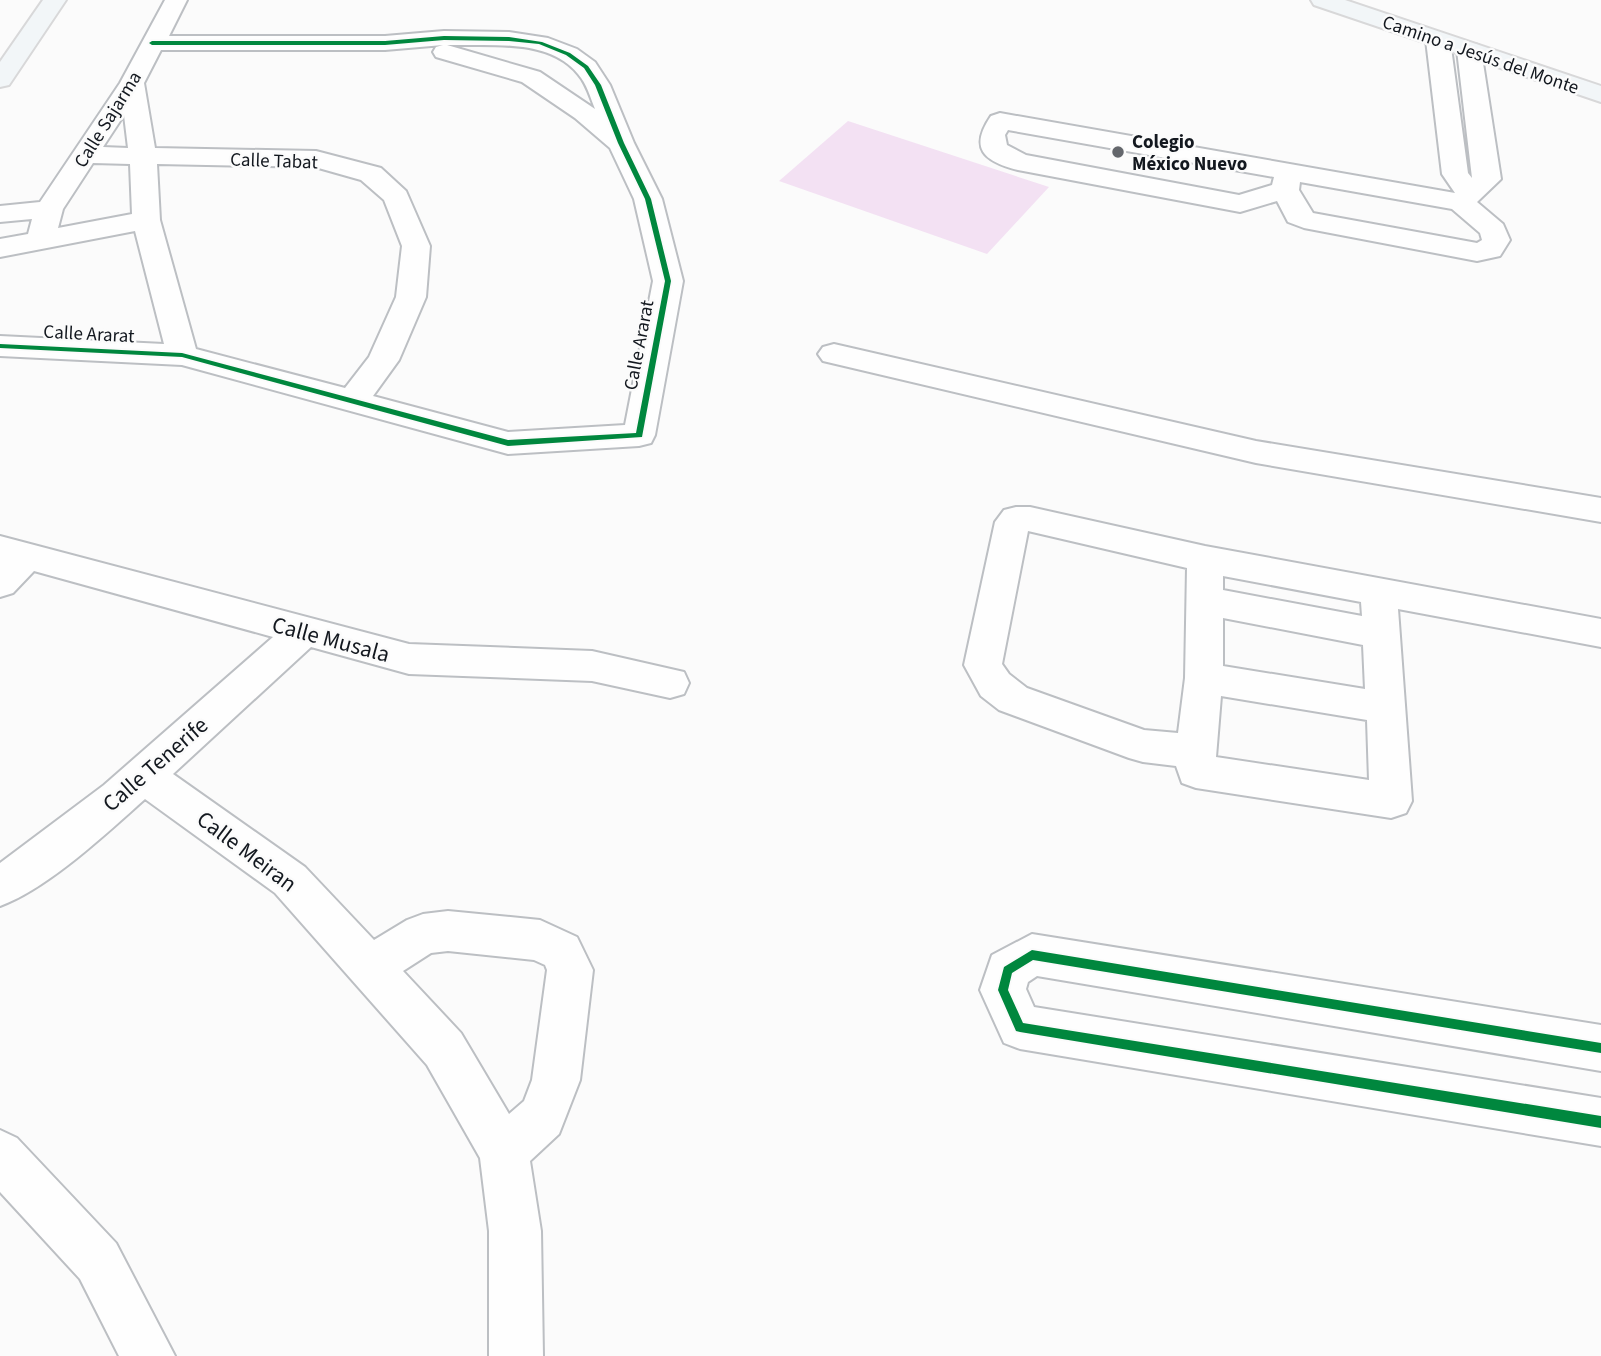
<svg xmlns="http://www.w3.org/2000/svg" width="1601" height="1356" viewBox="0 0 1601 1356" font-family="'Source Sans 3',sans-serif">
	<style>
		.green { fill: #f3e1f3 }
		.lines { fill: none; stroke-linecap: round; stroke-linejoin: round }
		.minor-casing { stroke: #bcbfc3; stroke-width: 4 }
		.major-casing { stroke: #d8d8d9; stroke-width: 4 }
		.minor { fill: #fefefe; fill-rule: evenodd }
		.major { fill: #f2f6f8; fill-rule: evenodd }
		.cycleway-casing { stroke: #fbfbfb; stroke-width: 4 }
		.cycleway { fill: #00873e; fill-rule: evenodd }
		.poi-dot { fill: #64676c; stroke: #fbfbfb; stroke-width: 2.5 }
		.labels { text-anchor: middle; stroke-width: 5; stroke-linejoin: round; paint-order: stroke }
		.far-street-label { font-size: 19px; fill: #13181f; stroke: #fbfbfb }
		.far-poi-label { font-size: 19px; font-weight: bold; fill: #13181f; stroke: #fbfbfb; text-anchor: start }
		.street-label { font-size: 23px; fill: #13181f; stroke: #fbfbfb }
	</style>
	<rect width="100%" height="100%" fill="#fbfbfb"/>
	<path class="green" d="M 848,121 L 1049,187 L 987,254 L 779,181 Z"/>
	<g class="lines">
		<g class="minor-casing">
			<path id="minor" d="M 165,0 L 187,0 L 169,36 L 385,36 L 444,31 L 509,32 L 548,38 L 577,49 L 595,62 L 610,85 L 634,143 L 662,199 L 683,281 L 655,435 L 651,443 L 639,446 L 508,454 L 182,365 L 0,356 L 0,336 L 164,344 L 135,231 L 0,257 L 0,239 L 28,234 L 32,219 L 0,222 L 0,206 L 40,202 L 120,83 ZM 443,45 L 436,47 L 433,52 L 436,57 L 522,82 L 575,118 L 610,148 L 634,199 L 653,281 L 625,425 L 508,432 L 373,396 L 399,360 L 426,297 L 430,246 L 406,191 L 381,168 L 316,151 L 155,148 L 144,83 L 161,50 L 385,50 ZM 447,45 C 488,46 549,38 578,74 C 587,84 590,97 595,109 L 540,72 ZM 124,115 L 128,148 L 103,147 ZM 93,163 L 130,164 L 132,214 L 58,228 L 63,209 ZM 157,164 L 315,167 L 361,180 L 384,200 L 402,246 L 396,297 L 369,357 L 345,388 L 196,349 L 160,220 Z
				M 1438,33 L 1446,35 L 1450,40 L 1468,173 L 1472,178 L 1457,50 L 1460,45 L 1469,43 L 1478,45 L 1481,50 L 1501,179 L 1477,202 L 1503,224 L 1510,240 L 1500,256 L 1477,261 L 1304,228 L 1288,222 L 1277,201 L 1240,212 L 1018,170 C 983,161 969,148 991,116 L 1000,113 L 1455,193 L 1442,174 L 1426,40 L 1430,35 ZM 1008,130 L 1274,177 L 1272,185 L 1239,195 L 1026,155 L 1007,145 L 1005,135 ZM 1300,182 L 1452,209 L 1480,233 L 1482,240 L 1477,243 L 1313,213 L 1299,190 Z
				M 834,344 L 1256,441 L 1601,498 L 1601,522 L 1256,463 L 823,361 L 818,354 L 823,347 Z
				M 1016,507 L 1030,507 L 1205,546 L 1601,619 L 1601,647 L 1398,609 L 1412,801 L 1406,813 L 1391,818 L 1196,788 L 1182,783 L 1176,766 L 1143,762 L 1129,758 L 999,710 L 981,696 L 964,665 L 995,522 L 1004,510 ZM 1028,531 L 1187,568 L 1185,678 L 1178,733 L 1144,730 L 1027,688 L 1009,674 L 1002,664 ZM 1223,576 L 1361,602 L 1362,616 L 1223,590 ZM 1223,618 L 1363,645 L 1365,689 L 1223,666 ZM 1221,696 L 1367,720 L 1369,780 L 1216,757 Z
				M 0,536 L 409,644 L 592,651 L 684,672 L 689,683 L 684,694 L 670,698 L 592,681 L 409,674 L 311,647 L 173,774 L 305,867 L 374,940 L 407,920 L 423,914 L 448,911 L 540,920 L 577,937 L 593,970 L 580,1080 L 559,1134 L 530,1161 L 541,1231 L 543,1356 L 489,1356 L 489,1231 L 480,1158 L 427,1065 L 275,893 L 145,799 C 107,833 47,889 0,906 L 0,863 L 104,785 L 273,637 L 34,571 L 13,593 L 0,597 ZM 448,951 L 534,960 L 545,965 L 547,970 L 532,1080 L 524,1101 L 509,1114 L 461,1033 L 403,971 L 431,953 Z
				M 1032,934 L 1601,1025 L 1601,1071 L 1037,976 L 1028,982 L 1026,989 L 1034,1007 L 1601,1098 L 1601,1146 L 1020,1049 L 1004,1043 L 980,990 L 992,955 Z
				M 0,1130 L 17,1138 L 116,1243 L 175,1356 L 119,1356 L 80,1279 L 0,1192 Z"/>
		</g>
		<g class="major-casing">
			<path id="major" d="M 43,0 L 66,0 L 9,85 L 0,87 L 0,62 Z
				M 1311,0 L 1345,0 L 1601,86 L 1601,102 L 1314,5 Z"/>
		</g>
		<use href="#minor" class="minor"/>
		<use href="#major" class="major"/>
		<g class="cycleway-casing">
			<path id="cycleway" d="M 444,36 L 509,37 L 542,42 L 570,53 L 588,66 L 601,85 L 624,143 L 651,199 L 671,281 L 642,437 L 508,446 L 182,357 L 0,348 L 0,344 L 182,353 L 508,440 L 636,433 L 665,281 L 645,199 L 618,143 L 595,85 L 584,68 L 566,55 L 539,44 L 509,41 L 444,40 L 385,45 L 152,45 L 149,43 L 152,41 L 385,41 Z
				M 1032,950 L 1601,1043 L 1601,1053 L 1033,960 L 1012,973 L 1008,990 L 1023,1023 L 1601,1116 L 1601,1128 L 1020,1032 L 1016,1031 L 998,990 L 1004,967 Z"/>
		</g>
		<use href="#cycleway" class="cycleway"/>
	</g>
	<circle class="poi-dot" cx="1118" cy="152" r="7"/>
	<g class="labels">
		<g class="far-street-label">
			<text transform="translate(1481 54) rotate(19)" y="7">Camino a Jesús del Monte</text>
			<text transform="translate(107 119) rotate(-58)" y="7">Calle Sajarma</text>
			<text transform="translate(274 160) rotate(2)" y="7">Calle Tabat</text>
			<text transform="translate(89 333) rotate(3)" y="7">Calle Ararat</text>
			<text transform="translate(638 345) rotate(-79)" y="7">Calle Ararat</text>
		</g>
		<g class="far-poi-label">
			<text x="1132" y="148">Colegio<tspan x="1132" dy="22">México Nuevo</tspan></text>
		</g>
		<g class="street-label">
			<text transform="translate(331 639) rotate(15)" y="8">Calle Musala</text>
			<text transform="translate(155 764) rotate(-41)" y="8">Calle Tenerife</text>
			<text transform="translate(247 851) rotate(37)" y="8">Calle Meiran</text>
		</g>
	</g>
</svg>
